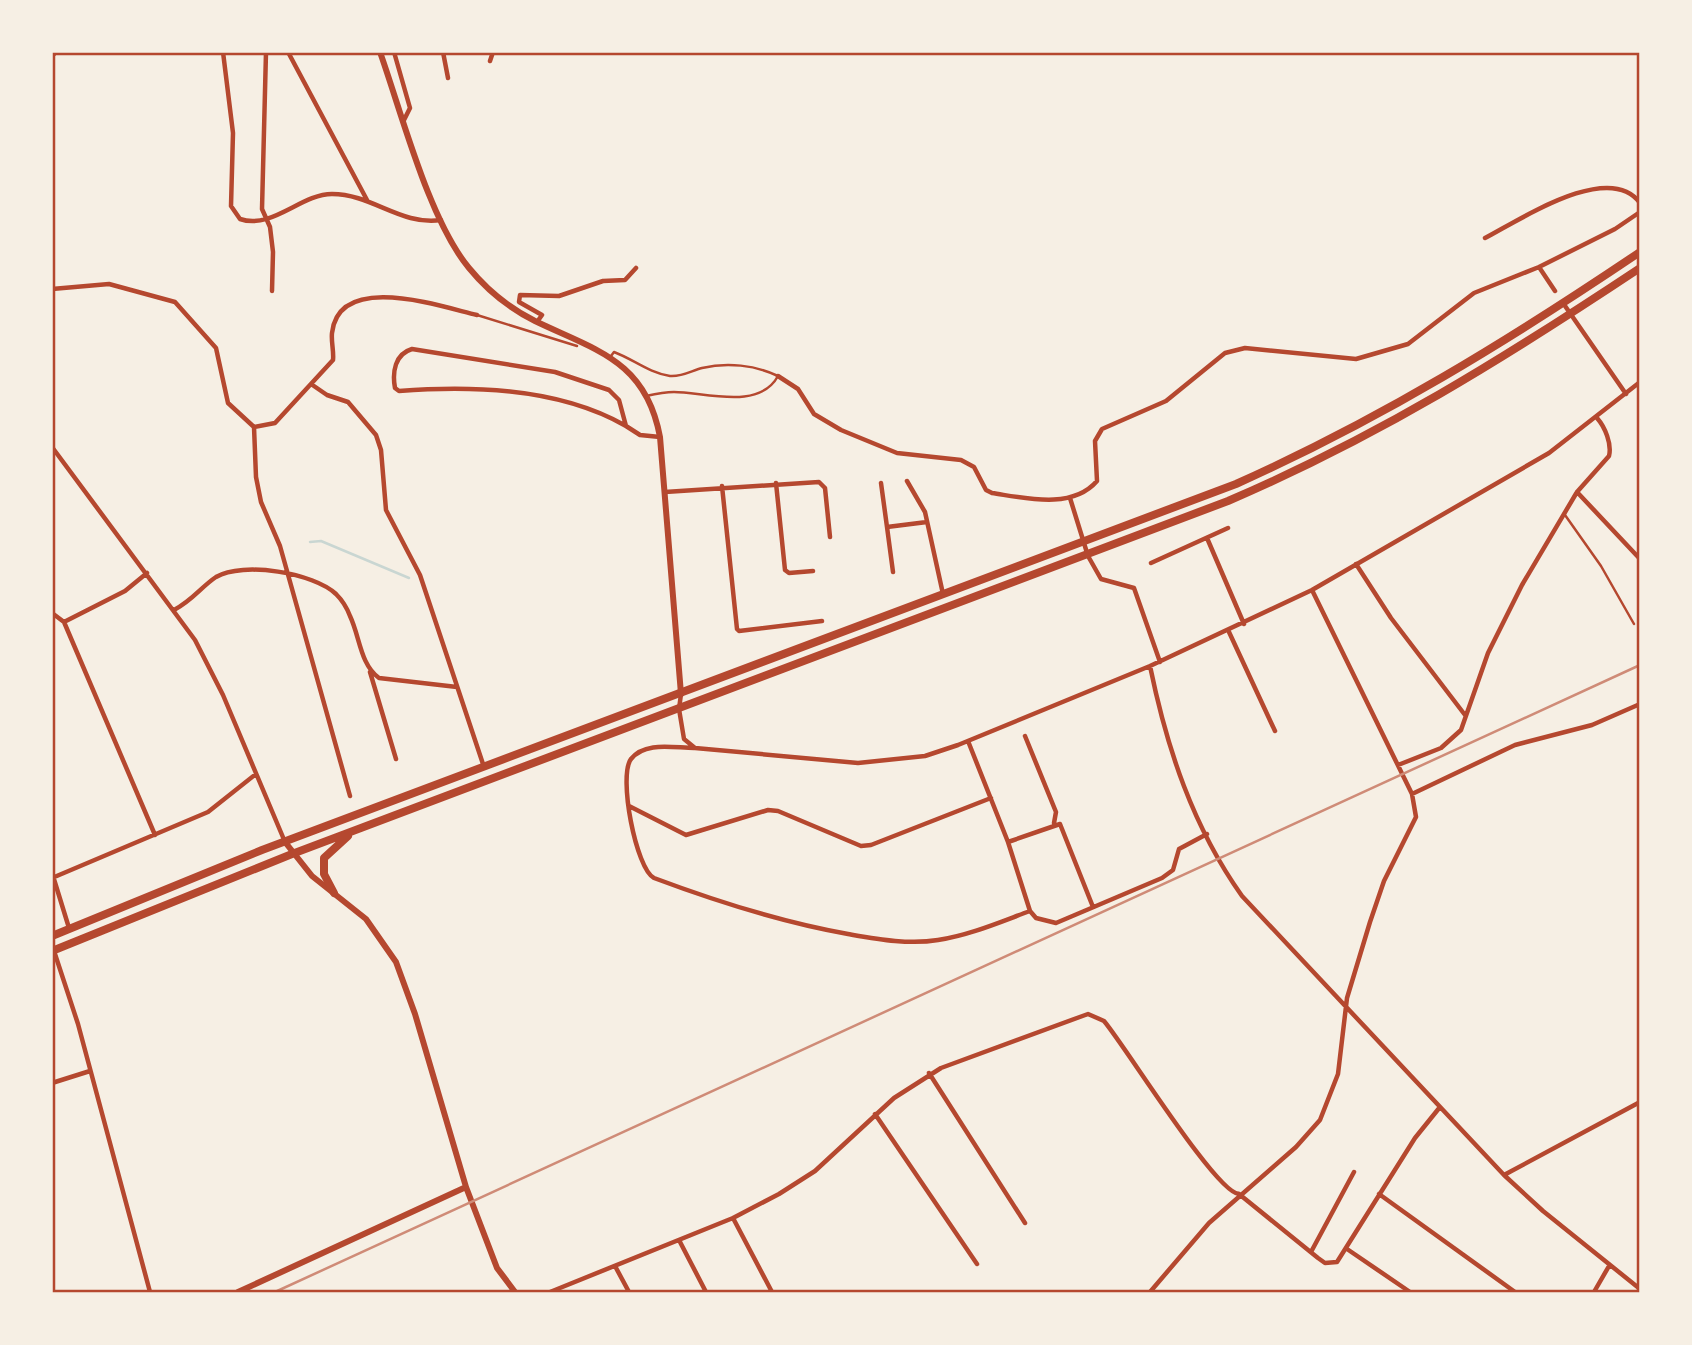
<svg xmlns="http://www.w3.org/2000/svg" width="1692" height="1345" viewBox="0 0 1692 1345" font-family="'Alegreya Sans',sans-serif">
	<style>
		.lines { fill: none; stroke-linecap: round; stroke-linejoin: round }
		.stream { stroke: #c9d6d2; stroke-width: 2.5 }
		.service { stroke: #b5482f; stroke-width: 2.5 }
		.minor { stroke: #b5482f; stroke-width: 4.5 }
		.tertiary { stroke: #b5482f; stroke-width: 6 }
		.primary { stroke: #b5482f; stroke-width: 8 }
		.rail { stroke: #cf8b77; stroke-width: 2.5 }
		.neatline { fill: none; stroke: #b5482f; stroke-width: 2.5 }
	</style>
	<rect width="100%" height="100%" fill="#f6efe4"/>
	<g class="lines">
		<path class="stream" d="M 310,542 L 321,541 L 409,578"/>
		<path class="service" d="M 477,315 L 577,346
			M 611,356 L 614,352 C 633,359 649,373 670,376 C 682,377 691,371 702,368 C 727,362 755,365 778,376 C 759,411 704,392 674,392 C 665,392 655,394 646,396
			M 1565,515 L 1601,566 L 1634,624"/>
		<path class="minor" d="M 223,52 L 233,133 L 231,206 L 240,219 C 272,230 301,194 332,194 C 372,194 401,226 441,220
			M 266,52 L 262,209 L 270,227 L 273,252 L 272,291
			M 288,52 L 367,200
			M 394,52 L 410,108 L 404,120
			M 443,52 L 448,78
			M 490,61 L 493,52
			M 1485,238 C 1518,221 1609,160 1640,203
			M 1539,267 L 1555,291
			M 52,289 L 109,284 L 175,302 L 216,348 L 228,403 L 254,427
			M 1563,303 L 1626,394
			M 537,322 L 542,315 L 519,302 L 520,295 L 559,296 L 603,281 L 625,280 L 636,268
			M 778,376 L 798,389 L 814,414 L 841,430 L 897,453 L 961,460 L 974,467 L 986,490 L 992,493 C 1025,498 1072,510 1097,481 L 1095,441 L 1102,429 L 1166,401 L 1225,353 L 1245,348 L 1356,359 L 1408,344 L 1474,293 L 1539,267 L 1615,229 L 1640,212
			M 311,384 L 327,395 L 348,402 L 376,435 L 381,450 L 386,510 L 420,575 L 484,767
			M 626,426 C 560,388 474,385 399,391 L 395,388 C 392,372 395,354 412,349 L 555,372 L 609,390 L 619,400 L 626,426 L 640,435 L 660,437
			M 52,447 L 195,640 L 223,695 L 285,842
			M 907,481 L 925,512 L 943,594
			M 776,483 L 785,570 L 789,573 L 813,571
			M 881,483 L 887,527
			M 722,486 L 737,629 L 739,631 L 822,621
			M 665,492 L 819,482 L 825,488 L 830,537
			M 1577,492 L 1640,559
			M 1070,498 L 1088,556 L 1101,579 L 1134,588 L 1160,662
			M 1207,538 L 1244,624
			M 1151,563 L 1228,528
			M 1356,564 L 1391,618 L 1465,715
			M 893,572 L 887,527 L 927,522
			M 174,610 C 193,600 201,587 216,577 C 243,561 314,573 336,594 C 342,600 347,608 350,616 C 360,637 360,664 379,678 L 457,687
			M 52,613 L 64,622 L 155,835
			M 64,622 L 125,591 L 147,573
			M 1229,632 L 1275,731
			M 1150,666 C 1167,749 1193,827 1242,896 L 1504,1175 L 1543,1211 L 1640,1289
			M 370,672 L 396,759
			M 681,694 L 679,709 L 684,739 L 695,748 L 858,763 L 925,756 L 958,745 L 1150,666 L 1312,590 L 1549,453 L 1640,382
			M 1025,736 L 1056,812 L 1054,823
			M 968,741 L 1008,842 L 1030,911 L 1036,918 L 1056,923 L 1162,878 L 1173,870 L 1179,849 L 1207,834
			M 694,748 C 674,748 645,741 631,759 C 618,776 636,869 654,878 C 718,902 780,922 848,934 C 877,939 909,945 938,940 C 970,935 1000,922 1030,911
			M 1398,765 L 1441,748 L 1461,730 L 1488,653 L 1522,585 L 1577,492 L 1609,456 C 1612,444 1605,427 1597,418
			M 1412,794 L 1515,745 L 1592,725 L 1640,704
			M 350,796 L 280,546 L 261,502 L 256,477 L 254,427 L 275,423 L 333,360 C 334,351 331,342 332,333 C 339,271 442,307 477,315
			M 629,806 L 686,835 L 768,810 L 778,811 L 861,846 L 871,845 L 991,798
			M 1008,842 L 1060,824 L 1093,907
			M 53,876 L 69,928
			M 52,878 L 208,812 L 256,774
			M 54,951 L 78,1024 L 150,1292
			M 929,1073 L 1025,1223
			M 52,1083 L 90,1071
			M 875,1114 L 977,1264
			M 1504,1175 L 1640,1102
			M 1239,1194 L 1318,1258 L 1325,1263 L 1337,1262 L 1415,1138 L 1440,1107
			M 1379,1194 L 1515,1292
			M 733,1218 L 772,1292
			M 679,1240 L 706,1292
			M 1347,1249 L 1410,1292
			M 1311,1252 L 1354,1172
			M 615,1266 L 629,1292
			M 550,1292 L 733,1218 L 779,1194 L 815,1171 L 894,1098 L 941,1068 L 1088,1014 L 1104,1021 C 1126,1047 1216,1193 1239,1194
			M 1150,1292 L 1209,1223 L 1296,1147 L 1320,1120 L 1338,1074 L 1347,998 L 1370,922 L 1384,881 L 1416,817 L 1412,794 L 1312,590
			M 1594,1292 L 1609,1266"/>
		<path class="tertiary" d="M 380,52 C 402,114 429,220 469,268 C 487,290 509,308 535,321 C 595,350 646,360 660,437 L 681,694
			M 52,55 L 55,52
			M 285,842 L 312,876 L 366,919 L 396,962 L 415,1014 L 466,1187 L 497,1268 L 515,1292
			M 238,1292 L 466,1187"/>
		<path class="primary" d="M 334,893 L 324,874 L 324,858 L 348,836
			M 52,936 L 262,850 L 1236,484 C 1381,419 1508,341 1640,252
			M 52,951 L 292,854 L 1228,501 C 1379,436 1503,359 1640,268"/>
		<path class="rail" d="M 275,1292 L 1640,665"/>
	</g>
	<rect width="1692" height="1345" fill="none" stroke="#f6efe4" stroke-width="108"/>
	<rect x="54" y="54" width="1584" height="1237" class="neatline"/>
</svg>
